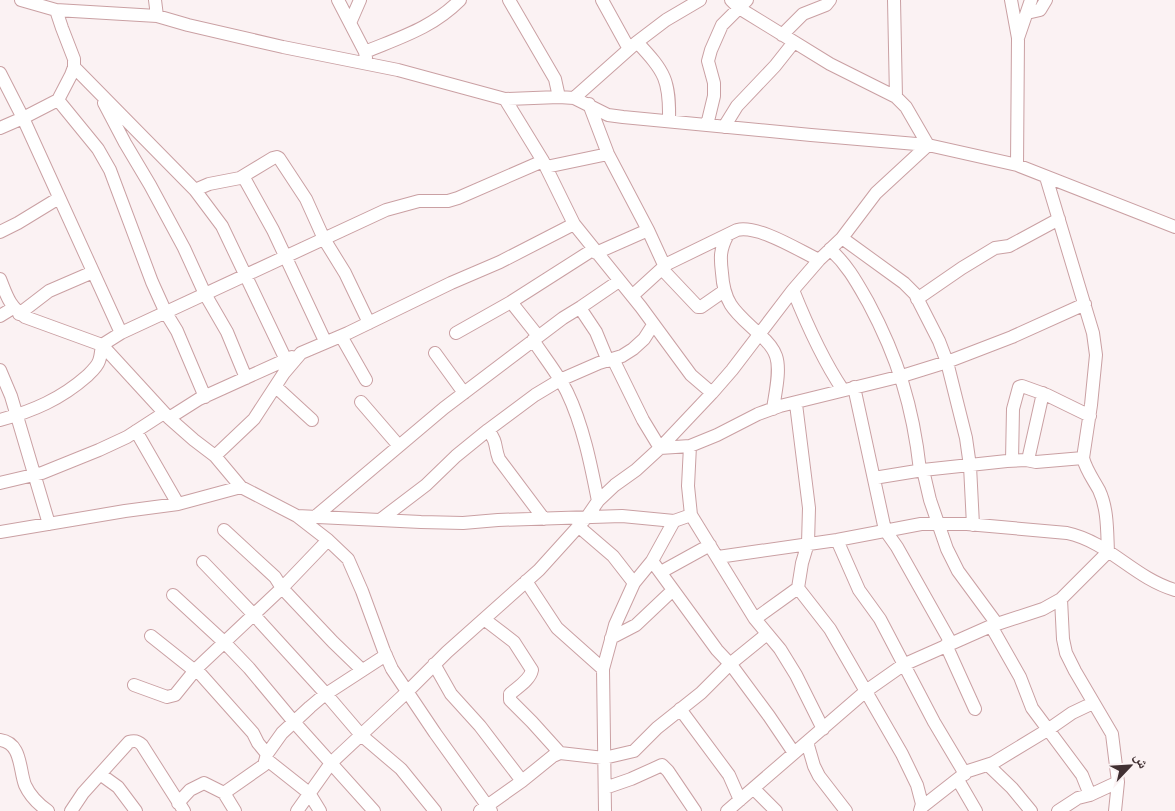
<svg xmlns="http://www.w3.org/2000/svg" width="1175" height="811" viewBox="0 0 1175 811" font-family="Cabin,'Noto Naskh Arabic',sans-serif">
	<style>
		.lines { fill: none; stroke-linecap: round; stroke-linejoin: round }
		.street-casing { stroke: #caa0a3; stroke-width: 14 }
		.street { stroke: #fff; stroke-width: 12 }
	</style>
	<rect width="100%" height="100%" fill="#fbf2f3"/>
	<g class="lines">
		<g class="street-casing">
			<path id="street" d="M 21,0 L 56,10 L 157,16 L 188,25 L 283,47 L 398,70 L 505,99 L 559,97 L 574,98 L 608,115 L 623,117 L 811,135 L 928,145 L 1017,165 L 1175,227
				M 155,0 L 157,16
				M 338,0 L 365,52 L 366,58
				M 509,0 L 555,79 L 559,97
				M 602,0 L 629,49
				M 894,0 L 896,97
				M 1011,0 L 1018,38 L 1017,165
				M 1027,13 L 1040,10 L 1046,0
				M 350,23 L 360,0
				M 782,35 L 803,14 L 826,5 L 830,0
				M 1018,38 L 1031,0
				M 637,42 C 665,72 670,80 669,121
				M 365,52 C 401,37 432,28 460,0
				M 74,67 L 195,190 L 222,226 L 286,360
				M 0,73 L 23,118 L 121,333
				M 574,98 L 637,42 L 666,20 L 700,0
				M 505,99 L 543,161 L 574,224 L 641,307 L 691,375 L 712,393
				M 58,100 L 98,149 L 110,170 L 152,282 L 166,313 L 177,331 L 205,397
				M 104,103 L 125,143 L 150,185 L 184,248 L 205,294 L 227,332 L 246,378
				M 589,104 L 608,154 L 648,230 L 665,267
				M 707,125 L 714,96 L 714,83 L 708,61 L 711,50 L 722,25 L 747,0
				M 724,127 L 737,106 L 775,66 L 794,42
				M 0,128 L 23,118 L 58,100 L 71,75 L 74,67 L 74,59 L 62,28 L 56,10
				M 546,167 L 608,154
				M 243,176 L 273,230 L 325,341
				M 195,190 L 209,184 L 240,178 L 273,158 L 277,157 L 279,158 L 306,199 L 324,239 L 345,273 L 369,323
				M 0,232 L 18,223 L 59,198
				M 727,236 C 720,250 720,257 722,273 C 724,306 737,313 760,335 C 767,341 773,347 776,356 C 781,370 775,394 773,409
				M 842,238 L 904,283 L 915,294 L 939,341 L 947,362 L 966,438 L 970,466 L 973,525
				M 830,249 C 848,266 856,281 868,302 C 898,358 913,407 920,470
				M 596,253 L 648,230
				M 662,269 L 698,307 L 701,307 L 724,291
				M 0,279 C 7,296 9,306 25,317 L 102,345 L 169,418 L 194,440 L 215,456 L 241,487 L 297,516 L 421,522 L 463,523 L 498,520 L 622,516 L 674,521 L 691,515
				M 793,290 C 807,325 822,359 843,390
				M 632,296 L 667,264 L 737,230 C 759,225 798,250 819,260
				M 917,299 L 962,268 L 995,248 L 1009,246 L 1059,219
				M 511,302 L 538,336
				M 580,308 L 596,332 L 608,361
				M 19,314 L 49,291 L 93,272
				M 0,316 L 13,308
				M 456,333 L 511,302 L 594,249
				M 341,336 L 366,380
				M 533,340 C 544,357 558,374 567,392 C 583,425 591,465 598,501
				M 435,353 L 464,393
				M 613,359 L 643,420 L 660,448 L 690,446 L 717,435 L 758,414 L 780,406 L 902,376 L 947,362 L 1012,337 L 1085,304
				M 0,370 L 11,396 L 49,524
				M 276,387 L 312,420
				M 854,387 L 885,530 L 897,547 L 951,643
				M 361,402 L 399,446
				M 169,418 L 199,399 L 292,357
				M 0,420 C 33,411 61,399 87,376 C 91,372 97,367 99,361 C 101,356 101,350 102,345 L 121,333 L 386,210 L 419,201 L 448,201 L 458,198 L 543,161
				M 488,430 C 498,443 494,446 499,459 L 544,519
				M 136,431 L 178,504
				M 690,446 L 688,486 L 691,515 L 755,619 L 780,649 L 796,675 L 823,729
				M 215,456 L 254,419 L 284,373 L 301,353 L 348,333 L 451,283 L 500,262 L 574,224
				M 1012,460 L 1013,409 L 1019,387 L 1022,386 L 1047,395 L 1090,416
				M 1028,460 L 1043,393
				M 923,470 L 930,500 L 947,549 L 958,571 L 997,624
				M 874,478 L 923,470 L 1007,461 L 1026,460 L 1036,462 L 1083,458
				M 0,483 L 42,473 L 99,450 L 127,437 L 164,413
				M 297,516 L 328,540 L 348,559 L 362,591 L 384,651 L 392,669 L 435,733 L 491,811
				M 316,516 L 444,408 L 563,318 L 581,307 L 619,281
				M 380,520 L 426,485 L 456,456 L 488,430 L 535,395 L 560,380 L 599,363 L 622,356 L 633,349 L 644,339 L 653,325
				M 578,526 L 613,556 L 634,583
				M 224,530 L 275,577 L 282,588 L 333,642 L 362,670
				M 0,532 L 125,511 L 178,504 L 241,487
				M 837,540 L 859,590 L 880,619 L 934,722 L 965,774
				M 718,557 L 837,540 L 921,524 L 967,524 L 1067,533 C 1109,542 1134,578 1175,590
				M 652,561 L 717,650 L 732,666 L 769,716 L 794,753
				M 203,562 L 254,615 L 326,694 L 361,735 L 401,769 L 435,811
				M 661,572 L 710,545
				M 526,581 L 557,628 L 603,669
				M 798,588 L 830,629 L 902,754 L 917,785 L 922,804 L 920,811
				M 173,595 L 225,643 L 249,668 L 294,722 L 374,811
				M 1061,599 L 1063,639 L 1066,653 L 1075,671 L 1112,734 L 1118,782 L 1115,811
				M 484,619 L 514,642 L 532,670 C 530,680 518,687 510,694 L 510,700 L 532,722 L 560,753
				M 755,619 L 798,588 L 802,563 L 808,543 L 809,508 L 796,404
				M 991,626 L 1020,677 L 1032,708 L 1082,775 L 1090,795
				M 151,636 L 195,671
				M 611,638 L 636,625 L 673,590
				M 946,645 L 975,709
				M 434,664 L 451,694 L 480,726 L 522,781
				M 196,669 L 253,733 L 258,743 L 267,754
				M 134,685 L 167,697 L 175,695 L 196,669 L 282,588 L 328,540
				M 680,709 L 729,775 L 740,800
				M 0,740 C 22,743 19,769 25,785 C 30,796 38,804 48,811
				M 807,742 L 814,766 L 819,776 L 846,811
				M 266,759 L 309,793 L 320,811
				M 988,765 L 1012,788 L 1031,811
				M 100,774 L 118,787 L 136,811
				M 958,780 L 976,811
				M 605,788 L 631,779 L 662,765 L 668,771 L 695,811
				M 754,789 L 776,811
				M 224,793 L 264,765 L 267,754 L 282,733 L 310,707 L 323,696 L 386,655
				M 178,803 L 190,790 L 204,783 L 224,793 L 235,811
				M 922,807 L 968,771 L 993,763 L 1049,729 L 1072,713 L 1093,703
				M 71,811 L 83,793 L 129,742 C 135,740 138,741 142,745 L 184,811
				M 297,811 L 331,763 L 407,692 L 447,652 L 539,570 L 587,517 L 598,501 L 615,485 L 636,470 L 660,448 L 712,393 L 732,370 L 793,290 L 819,260 L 842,238 L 876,193 L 928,145 L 906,107 L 896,97 L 830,64 L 739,8 L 731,0
				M 480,811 L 522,781 L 553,756 L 560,753 L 604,758 L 634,751 L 657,728 L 701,693 L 730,664 L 767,634
				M 605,811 L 603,669 L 615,625 L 634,583 L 652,561 L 674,521
				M 727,811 L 866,691 L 903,665 L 991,626 L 1043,609 L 1061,599 L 1108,552 C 1107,532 1108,509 1099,490 C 1093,479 1086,470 1083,458 L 1091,405 L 1096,355 L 1093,333 L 1046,177
				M 1058,811 L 1078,798 L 1090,795 L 1118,782"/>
		</g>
		<use href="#street" class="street"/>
	</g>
	<g transform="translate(1130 766) rotate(65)" stroke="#fbf2f3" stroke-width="4" paint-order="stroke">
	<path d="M0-4L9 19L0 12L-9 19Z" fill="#413032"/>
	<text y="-8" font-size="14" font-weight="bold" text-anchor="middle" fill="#413032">ش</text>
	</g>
</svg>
